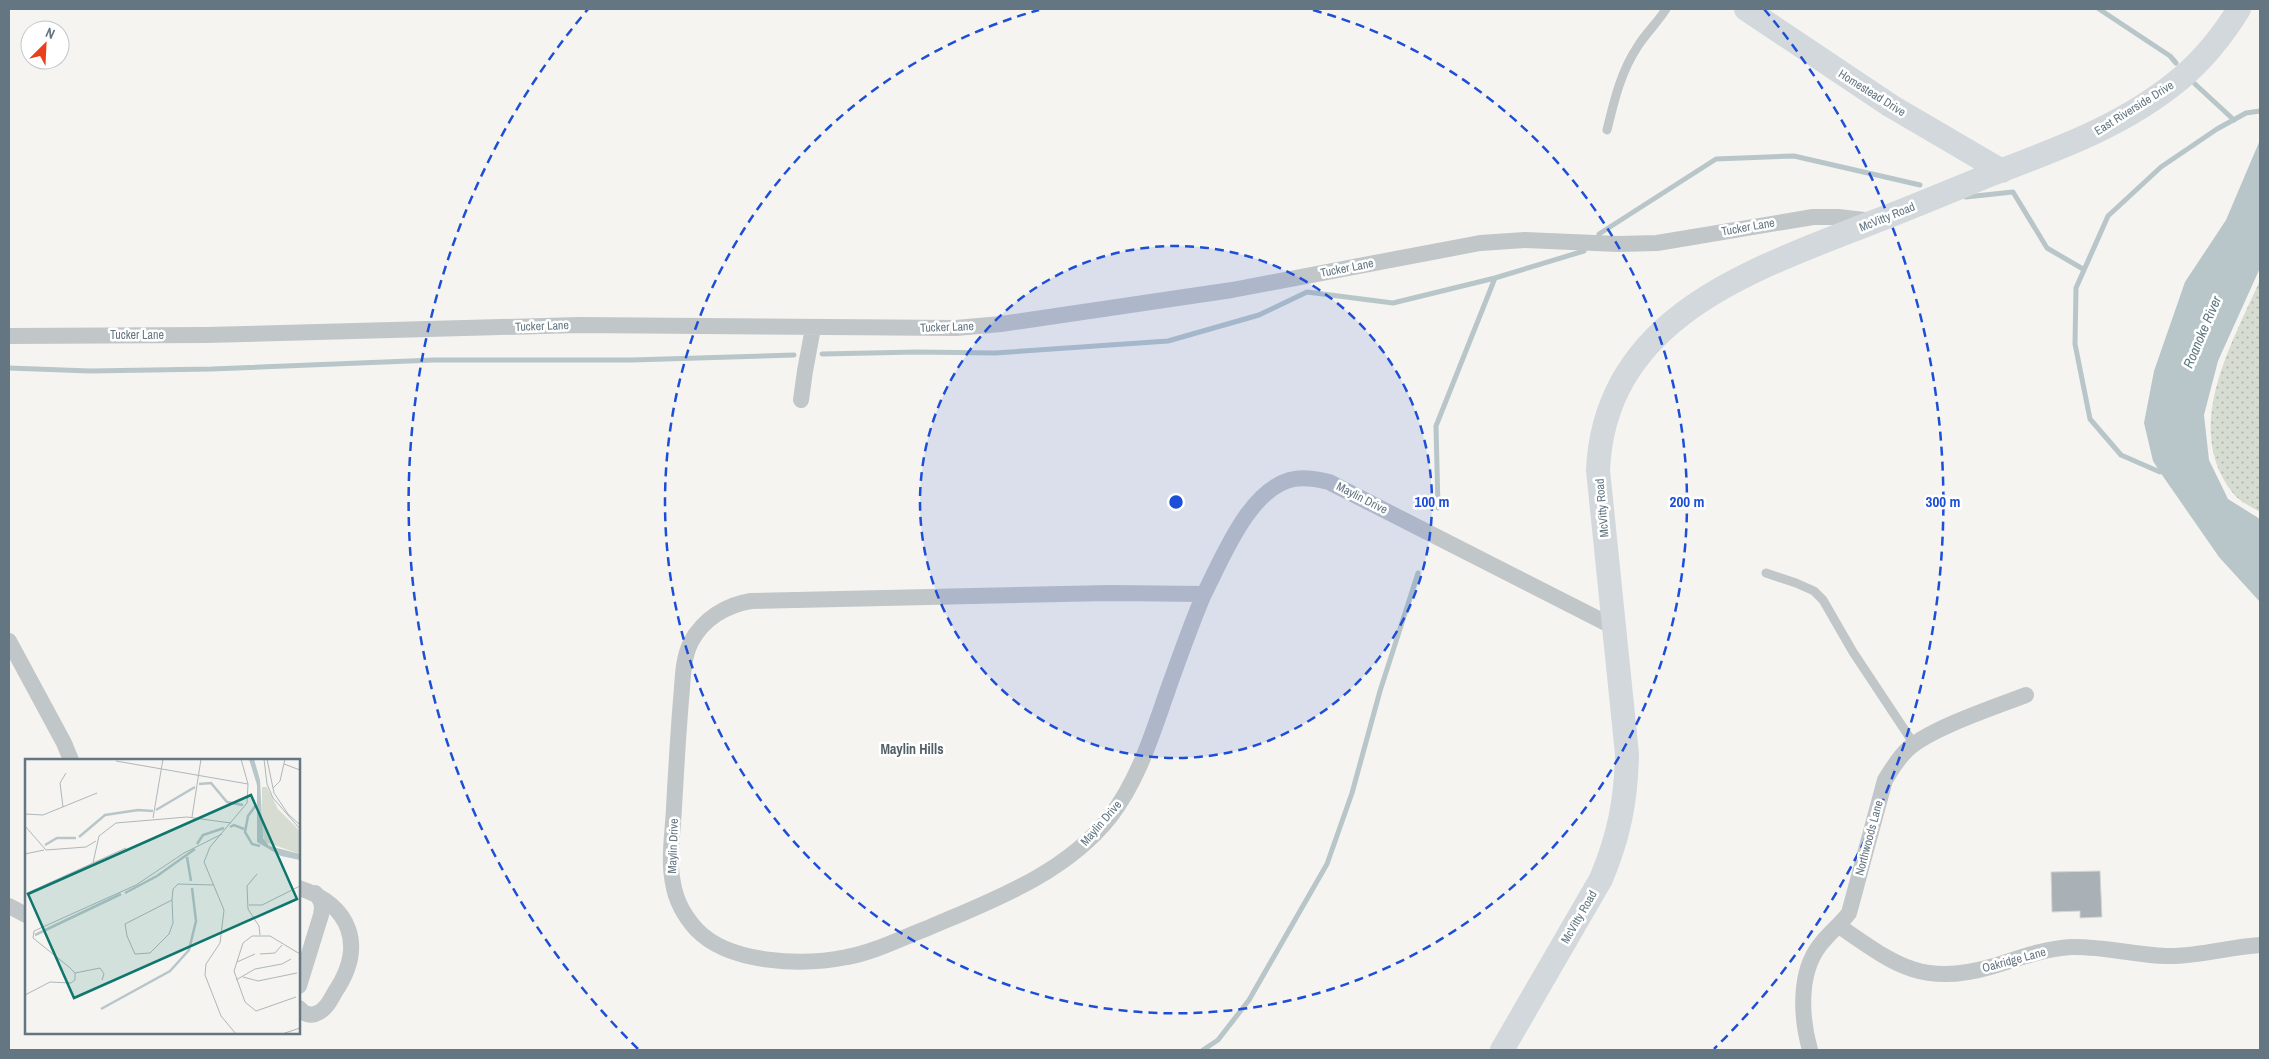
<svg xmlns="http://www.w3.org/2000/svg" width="2269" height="1059" viewBox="0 0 2269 1059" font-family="'Archivo Narrow',sans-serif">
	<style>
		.park { fill: url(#park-dots) }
		.water { fill: #b8c6c9 }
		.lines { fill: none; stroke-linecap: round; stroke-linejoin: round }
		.stream { stroke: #b8c6c9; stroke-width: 5 }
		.building { fill: #a9b1b6; stroke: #d6d6d3 }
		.lane { stroke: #c1c6c8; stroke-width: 9 }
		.street { stroke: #c1c6c8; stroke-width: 16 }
		.secondary { stroke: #d3d8dc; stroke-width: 24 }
		.ring { fill: none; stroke: #1d4ed8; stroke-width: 2.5; stroke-dasharray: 9 6 }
		.labels { text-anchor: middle; stroke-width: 5; stroke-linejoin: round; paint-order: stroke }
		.street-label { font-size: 12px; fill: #637682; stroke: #fff }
		.water-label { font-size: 14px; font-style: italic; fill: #5e7980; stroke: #fff }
		.neighbourhood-label { font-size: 14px; font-weight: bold; fill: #515f67; stroke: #fff }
		.inset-river { fill: none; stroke: #b8c6c9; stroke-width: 2.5 }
		.inset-road { fill: none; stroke: #aeb7ba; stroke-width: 1 }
		.view { fill: #0f766e; fill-opacity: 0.15; stroke: #0f766e; stroke-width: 2.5 }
		.inset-edge { fill: none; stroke: #637682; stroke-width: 2.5 }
		.centre { fill: #1d4ed8; stroke: #fff; stroke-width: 2.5 }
		.ring-label { font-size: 15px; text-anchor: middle; font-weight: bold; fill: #1d4ed8; stroke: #fff; stroke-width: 5; stroke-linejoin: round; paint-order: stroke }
	</style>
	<defs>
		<pattern id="park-dots" width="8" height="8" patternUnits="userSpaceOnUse" patternTransform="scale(1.25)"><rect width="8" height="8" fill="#d6dcd1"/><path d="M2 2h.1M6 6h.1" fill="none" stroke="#b1b7af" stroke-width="1.8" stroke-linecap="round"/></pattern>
	</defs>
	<rect width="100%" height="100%" fill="#f5f4f0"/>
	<path class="park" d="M 2260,280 L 2260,512 C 2252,507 2238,501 2232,492 C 2182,427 2232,344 2260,280 Z"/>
	<path class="water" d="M 2260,140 L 2260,268 L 2218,361 L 2204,415 L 2209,460 L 2228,499 L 2260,519 L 2260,602 L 2219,557 L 2160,472 L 2153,461 L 2144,423 L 2154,371 L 2185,282 L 2226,220 Z"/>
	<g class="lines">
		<path class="stream" d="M 2099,9 L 2170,56 L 2176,63
			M 2195,84 L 2234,120
			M 1966,197 L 2013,192 L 2047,248 L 2083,269
			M 1599,234 L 1716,159 L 1794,156 L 1920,185
			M 822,354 L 917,352 L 995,353 L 1168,341 L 1259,315 L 1307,292 L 1393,303 L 1495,278 L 1584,251
			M 9,368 L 90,371 L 212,369 L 434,360 L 632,360 L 794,355
			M 2166,470 L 2160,472 L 2121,455 L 2090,419 L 2075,344 L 2076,288 L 2108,216 L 2161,167 L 2217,129 L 2246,113 L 2260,111
			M 1438,508 L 1436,426 L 1495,278
			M 1203,1050 L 1218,1040 L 1249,1000 L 1327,864 L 1352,793 L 1380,691 L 1418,573"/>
	</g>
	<path class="building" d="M 2100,871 L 2102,917 L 2080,918 L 2080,911 L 2052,912 L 2051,872 Z"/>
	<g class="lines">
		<path class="lane" d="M 1607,130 C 1614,101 1621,71 1638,46 C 1646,33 1658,22 1666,9
			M 1766,573 L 1796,583 L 1814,591 L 1823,600 L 1853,652 L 1914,744"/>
		<path class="street" d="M 9,336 L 205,335 L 579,325 L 956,328 L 1001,324 L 1232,290 L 1480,243 L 1525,240 L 1618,244 L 1657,243 L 1813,217 L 1838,217 L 1873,221
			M 801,400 L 805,371 L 813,328
			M 1110,593 L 1204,594 C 1190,627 1178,661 1166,695 C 1151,738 1138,780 1110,817 C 1065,874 993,900 928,928 C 901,938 875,952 847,957 C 803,966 730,964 697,930 C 685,917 676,902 673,883 C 668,859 673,832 674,808 C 676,772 678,736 681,700 C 683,681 682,660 691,642 C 703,619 726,605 751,601 Z
			M 1204,594 C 1223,557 1250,487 1294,479 C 1306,477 1317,479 1329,482 L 1614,627
			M 9,641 L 64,743 L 71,760
			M 299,888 C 351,905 366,946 335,992 C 330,1001 325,1011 315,1014 C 308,1016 303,1013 299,1008
			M 9,906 L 26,915
			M 1839,926 C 1893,963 1921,987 1990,967 C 2017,959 2042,949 2071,947 C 2103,946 2134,955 2166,956 C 2198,957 2228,947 2260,945
			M 299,986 L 321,915 C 323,906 322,900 315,893
			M 1810,1050 C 1801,1018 1798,973 1820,945 C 1829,933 1840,925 1849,913 L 1885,780 C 1892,769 1898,758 1908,749 C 1931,728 1995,707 2026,695"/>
		<path class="secondary" d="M 1746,9 L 1891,106 L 2002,171
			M 1502,1050 L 1601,879 C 1619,836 1626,801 1627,754 L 1598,470 C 1605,315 1755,269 1876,221 C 1915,206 1953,190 1992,174 C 2058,149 2125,125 2180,79 C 2204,59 2223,35 2239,9"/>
	</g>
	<circle cx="1176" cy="502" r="256" fill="#1d4ed8" fill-opacity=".12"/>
	<g class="ring">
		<circle cx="1176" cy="502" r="256"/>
		<path d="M1313 10A511 511 0 1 1 1039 10"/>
		<path d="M638 1049A767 767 0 0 1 588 9M1764 9A767 767 0 0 1 1714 1049"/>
	</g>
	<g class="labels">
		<g class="street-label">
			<text transform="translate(1872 93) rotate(32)" y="4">Homestead Drive</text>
			<text transform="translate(2134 108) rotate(-32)" y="4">East Riverside Drive</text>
			<text transform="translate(1887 217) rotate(-22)" y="4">McVitty Road</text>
			<text transform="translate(1748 227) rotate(-10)" y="4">Tucker Lane</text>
			<text transform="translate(1347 268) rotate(-11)" y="4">Tucker Lane</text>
			<text transform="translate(542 326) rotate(-2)" y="4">Tucker Lane</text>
			<text transform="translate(947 327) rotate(-2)" y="4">Tucker Lane</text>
			<text x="137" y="339">Tucker Lane</text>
			<text transform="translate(1362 498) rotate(27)" y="4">Maylin Drive</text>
			<text transform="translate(1602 508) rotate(-95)" y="4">McVitty Road</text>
			<text transform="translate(1101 823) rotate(-49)" y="4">Maylin Drive</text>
			<text transform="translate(1869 838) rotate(-75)" y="4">Northwoods Lane</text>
			<text transform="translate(673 846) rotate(-88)" y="4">Maylin Drive</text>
			<text transform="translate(1579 917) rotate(-60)" y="4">McVitty Road</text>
			<text transform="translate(2014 960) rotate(-15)" y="4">Oakridge Lane</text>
		</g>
		<g class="water-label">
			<text transform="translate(2202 332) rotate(-67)" y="5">Roanoke River</text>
		</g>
		<g class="neighbourhood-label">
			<text x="912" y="754">Maylin Hills</text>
		</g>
	</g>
	<g transform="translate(25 759)">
		<rect width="275" height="275" fill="#f5f4f0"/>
		<path d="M 237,28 L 242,28 L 253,50 L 275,72 L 275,95 L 240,83 L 237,73 Z" fill="#d6dcd1"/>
		<path d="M 224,0 L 229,0 L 235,21 L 238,79 L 244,87 L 275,95 L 275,101 L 256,97 L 232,83 L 232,26 Z" fill="#b8c6c9"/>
		<path class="inset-river" d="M 174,25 L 186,24 L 202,43 L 218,46M 231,46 L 223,57 L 220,73 L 227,85 L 235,87M 131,51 L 170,28M 205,68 L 209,66 L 219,70M 54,78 L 80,56 L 113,51 L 128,52M 172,85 L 178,76 L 199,69M 20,86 L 32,79 L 51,79M 162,98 L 166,122M 100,134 L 132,117 L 170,90M 10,176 L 96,135M 76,250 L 145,212 L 164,191 L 171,162 L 167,129"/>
		<path class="inset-road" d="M 239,0 L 242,25 L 248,39 L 275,70M 242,0 L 249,34 L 263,55 L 275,66M 91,2 L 223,25M 259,5 L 275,11M 248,29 L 255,22 L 260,0M 38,48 L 35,24 L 41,14M 0,55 L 18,56 L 72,34M 167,58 L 176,0M 128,59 L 138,0M 0,67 L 21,91 L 61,88 L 71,82M 0,95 L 19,91M 68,104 L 74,77 L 91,64 L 162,58 L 206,64M 232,115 L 222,127 L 223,150 L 234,167 L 235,176M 0,135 L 101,89M 147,141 L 148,164 L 144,175 L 125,194 L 110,195 L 102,177 L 100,165 ZM 147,141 L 148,130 L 153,125 L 188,126M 224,146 L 237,146 L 275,127M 235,195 L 250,194 L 257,186M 212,203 L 230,195M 50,214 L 75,209 L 79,215 L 77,221M 218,218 L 233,222 L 272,214M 211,221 L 230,210 L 257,205 L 266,200M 0,236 L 25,223 L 46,224 L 50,221 L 50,214 L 44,208 L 8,179 L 9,172 L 111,126 L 159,94 L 197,75M 271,238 L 231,252 L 220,243 L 209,212 L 218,184 L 227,177 L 245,177 L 275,195M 211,275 L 196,257 L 180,216 L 181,205 L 195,184 L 199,151 L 179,103 L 185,88 L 222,44 L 223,25 L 216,0M 257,275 L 275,269"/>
		<path class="view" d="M 226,36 L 272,140 L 49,239 L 3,135 Z"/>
		<rect width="275" height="275" class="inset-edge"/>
	</g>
	<circle cx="1176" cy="502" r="8" class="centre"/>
	<g class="ring-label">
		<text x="1432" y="507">100 m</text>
		<text x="1687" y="507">200 m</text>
		<text x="1943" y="507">300 m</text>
	</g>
	<rect width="2269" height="1059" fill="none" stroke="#637682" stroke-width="20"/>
	<g transform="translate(45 45) rotate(24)"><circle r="24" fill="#ffffff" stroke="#c1c8cd"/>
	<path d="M0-4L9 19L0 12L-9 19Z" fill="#e83f1d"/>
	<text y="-8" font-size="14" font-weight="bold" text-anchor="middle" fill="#637682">N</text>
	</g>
</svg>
